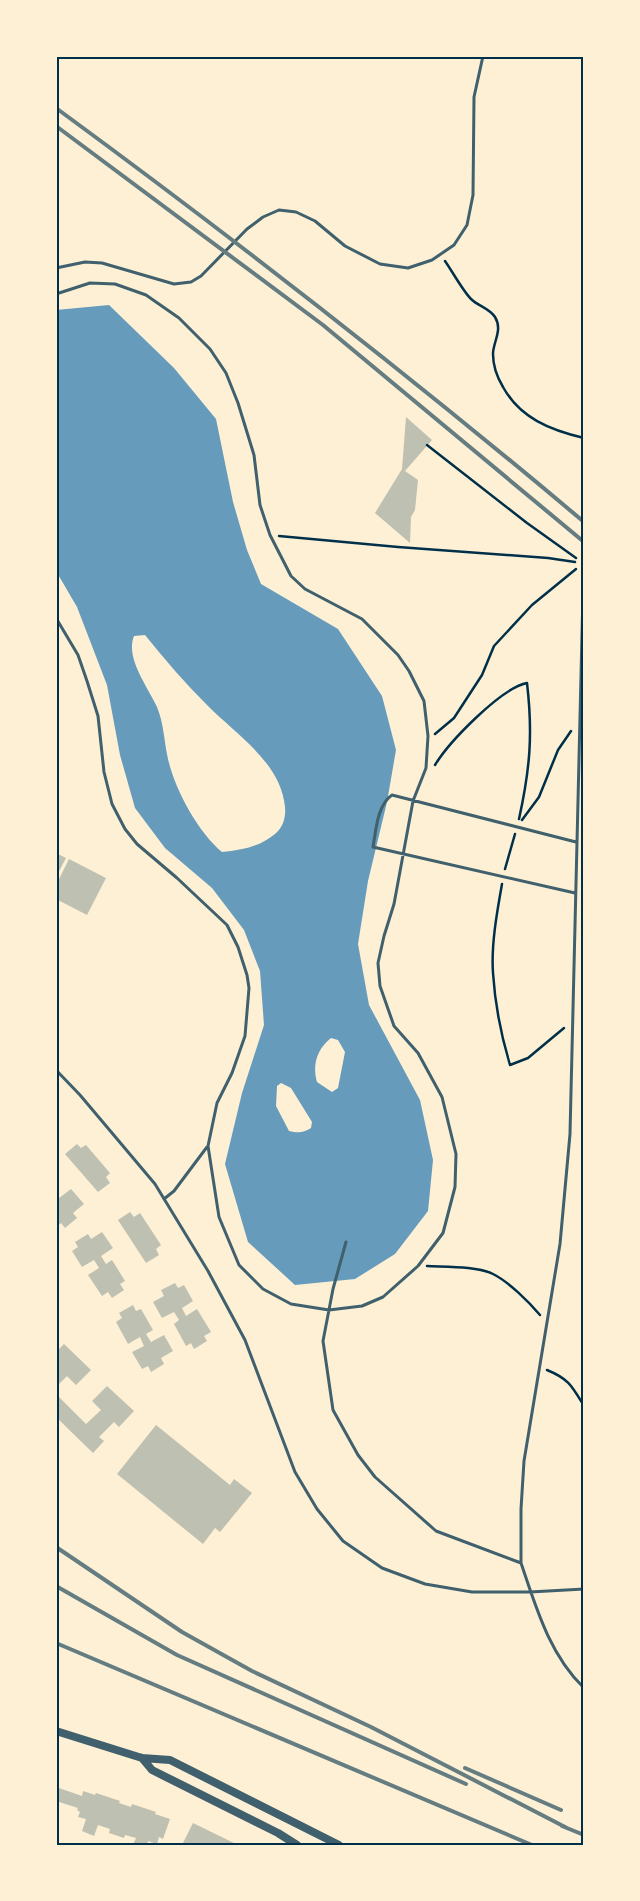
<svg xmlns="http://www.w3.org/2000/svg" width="640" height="1901" viewBox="0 0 640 1901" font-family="Figtree,sans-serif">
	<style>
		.water { fill: #669bbc; fill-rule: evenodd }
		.building { fill: #bec0b2 }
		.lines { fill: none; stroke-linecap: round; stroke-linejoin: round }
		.path { stroke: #003049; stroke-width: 2.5 }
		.service { stroke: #3f606c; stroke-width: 3 }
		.tertiary { stroke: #3f606c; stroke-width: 8 }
		.rail { stroke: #657d81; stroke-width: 4 }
		.neatline { fill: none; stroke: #003049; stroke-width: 2 }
	</style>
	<rect width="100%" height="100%" fill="#fdf0d5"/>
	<path class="water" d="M 109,305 L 174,368 L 216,419 L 233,502 L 247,550 L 261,584 L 338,629 L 382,696 L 396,750 L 387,802 L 368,881 L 358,944 L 369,1005 L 420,1100 L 433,1160 L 428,1211 L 395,1254 L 355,1279 L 295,1285 L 248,1242 L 225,1164 L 242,1093 L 264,1025 L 260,971 L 244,930 L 212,888 L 165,848 L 135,808 L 120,755 L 107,685 L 77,607 L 56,571 L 56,310 ZM 145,635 C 165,660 186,684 208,706 C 237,735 281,763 285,807 C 286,818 283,827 275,834 C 259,847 242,850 222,852 C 198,832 175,790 168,759 C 164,741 164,724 157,707 C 148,687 125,658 134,636 ZM 331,1038 L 338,1040 L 345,1052 L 338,1088 L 332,1092 L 317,1082 C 312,1065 317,1049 331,1038 ZM 281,1083 L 291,1088 L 312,1122 L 311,1128 C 303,1133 298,1133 289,1131 L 276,1106 L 277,1086 Z"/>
	<path class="building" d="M 406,417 L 432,440 L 405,471 L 418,480 L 415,510 L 411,517 L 410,543 L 375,513 L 402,469 Z
		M 56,853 L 66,858 L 56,877 Z
		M 69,859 L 106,878 L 87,915 L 56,899 L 56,885 Z
		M 77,1144 L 81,1148 L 86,1145 L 110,1173 L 106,1177 L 110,1183 L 98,1192 L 65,1154 Z
		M 71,1189 L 84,1204 L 73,1213 L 77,1218 L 65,1228 L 61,1223 L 56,1227 L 56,1194 L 59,1198 Z
		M 130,1212 L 134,1217 L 140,1213 L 161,1245 L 156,1249 L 159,1255 L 146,1263 L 118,1220 Z
		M 102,1232 L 113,1248 L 101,1256 L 106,1264 L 112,1260 L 125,1281 L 120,1284 L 124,1290 L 112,1298 L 108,1292 L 102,1296 L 88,1275 L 99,1268 L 94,1260 L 82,1267 L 72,1251 L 78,1247 L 75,1242 L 88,1234 L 91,1239 Z
		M 175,1283 L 178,1288 L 184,1285 L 193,1301 L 182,1308 L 186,1316 L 197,1309 L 211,1332 L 204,1336 L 207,1341 L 194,1349 L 191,1343 L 186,1346 L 174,1324 L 179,1320 L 174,1312 L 162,1318 L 153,1302 L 164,1296 L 161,1290 Z
		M 133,1305 L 136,1311 L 141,1309 L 153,1330 L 146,1334 L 151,1342 L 164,1335 L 173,1351 L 161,1358 L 164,1364 L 151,1372 L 148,1366 L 142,1369 L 132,1352 L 144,1346 L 140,1337 L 128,1344 L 116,1322 L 122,1318 L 119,1313 Z
		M 64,1344 L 91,1370 L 76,1385 L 67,1376 L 56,1387 L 56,1352 Z
		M 107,1386 L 134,1411 L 119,1427 L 114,1422 L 99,1437 L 104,1441 L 93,1453 L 56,1417 L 56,1394 L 86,1424 L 101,1410 L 92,1401 Z
		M 156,1425 L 230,1485 L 234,1479 L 252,1493 L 220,1532 L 215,1528 L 203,1544 L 117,1474 Z
		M 56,1787 L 82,1796 L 83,1791 L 95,1795 L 96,1793 L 120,1801 L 119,1803 L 131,1807 L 132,1804 L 156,1812 L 155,1814 L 170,1819 L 163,1839 L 159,1837 L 157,1844 L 148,1841 L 147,1845 L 133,1845 L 136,1838 L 125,1835 L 124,1838 L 109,1833 L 110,1829 L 98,1825 L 94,1836 L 82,1831 L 86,1819 L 78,1817 L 80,1812 L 77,1810 L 78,1808 L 56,1801 Z
		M 193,1823 L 238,1845 L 182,1845 Z"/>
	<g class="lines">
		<path class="path" d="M 445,261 C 452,271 463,291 471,299 C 478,306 489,308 495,317 C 503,330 493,342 493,354 C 493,366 497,377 503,387 C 520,418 550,430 584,438
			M 427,445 L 527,523 L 576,558
			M 279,536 L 398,547 L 548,558 L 575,562
			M 435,734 L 454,718 L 482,675 L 494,646 L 532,605 L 576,569
			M 435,765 C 449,742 501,688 527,683 C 533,734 530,769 519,819
			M 522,820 L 539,797 L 558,750 L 571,731
			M 505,869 L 515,834
			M 502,884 C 497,912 491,945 493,973 C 495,1005 501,1035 510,1065 L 528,1058 L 564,1028
			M 427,1266 C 445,1267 477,1266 493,1274 C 509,1282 529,1302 540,1315
			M 547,1370 C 569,1379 572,1386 584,1406"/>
		<path class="service" d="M 56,268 L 85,262 L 102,263 L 174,284 L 191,282 L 201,276 L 247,229 L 263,217 L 279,210 L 296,212 L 315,221 L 345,246 L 380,264 L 408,268 L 432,260 L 454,245 L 467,225 L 473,195 L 474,97 L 483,56
			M 56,294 L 90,283 L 115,284 L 146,295 L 179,318 L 210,349 L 226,373 L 238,403 L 254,455 L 260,505 L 270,535 L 291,576 L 305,589 L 362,619 L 398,655 L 409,671 L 424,701 L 428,736 L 426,768 L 413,801 L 394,904 L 384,936 L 378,963 L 380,986 L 394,1026 L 418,1053 L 442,1097 L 456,1154 L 455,1187 L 443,1233 L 418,1266 L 383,1297 L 362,1306 L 329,1310 L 291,1304 L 263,1289 L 239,1265 L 219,1217 L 208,1146 L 217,1103 L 232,1073 L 245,1036 L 249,988 L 247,975 L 238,947 L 227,925 L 177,878 L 137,844 L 125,829 L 112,804 L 104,772 L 98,716 L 87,681 L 78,655 L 56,618
			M 575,893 L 373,847 C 376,831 377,805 392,795 L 576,842
			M 56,1070 L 80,1095 L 155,1184 L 208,1271 L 245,1340 L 295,1472 L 317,1509 L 343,1541 L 382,1568 L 425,1584 L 472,1592 L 530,1592 L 584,1589
			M 164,1199 L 174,1191 L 207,1147
			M 346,1242 L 333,1289 L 323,1341 L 333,1410 L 358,1455 L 375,1477 L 436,1531 L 521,1563 L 521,1509 L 524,1461 L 560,1244 L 570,1134 L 584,551
			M 521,1563 C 536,1607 549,1654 584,1688"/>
		<path class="tertiary" d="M 56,1731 L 142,1758 L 170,1760 L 339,1845
			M 142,1758 L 152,1770 L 278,1833 L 297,1845"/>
		<path class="rail" d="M 56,108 C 236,240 413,378 584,522
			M 56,126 L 323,325 L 584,542
			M 56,1547 L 182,1632 L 252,1671 L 371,1727 L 567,1828
			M 56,1586 L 177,1655 L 466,1784
			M 56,1643 L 532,1845
			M 465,1768 L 561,1810
			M 562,1826 L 584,1835"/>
	</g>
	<rect width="640" height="1901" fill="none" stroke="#fdf0d5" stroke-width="115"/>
	<rect x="58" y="58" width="524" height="1786" class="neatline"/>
</svg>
